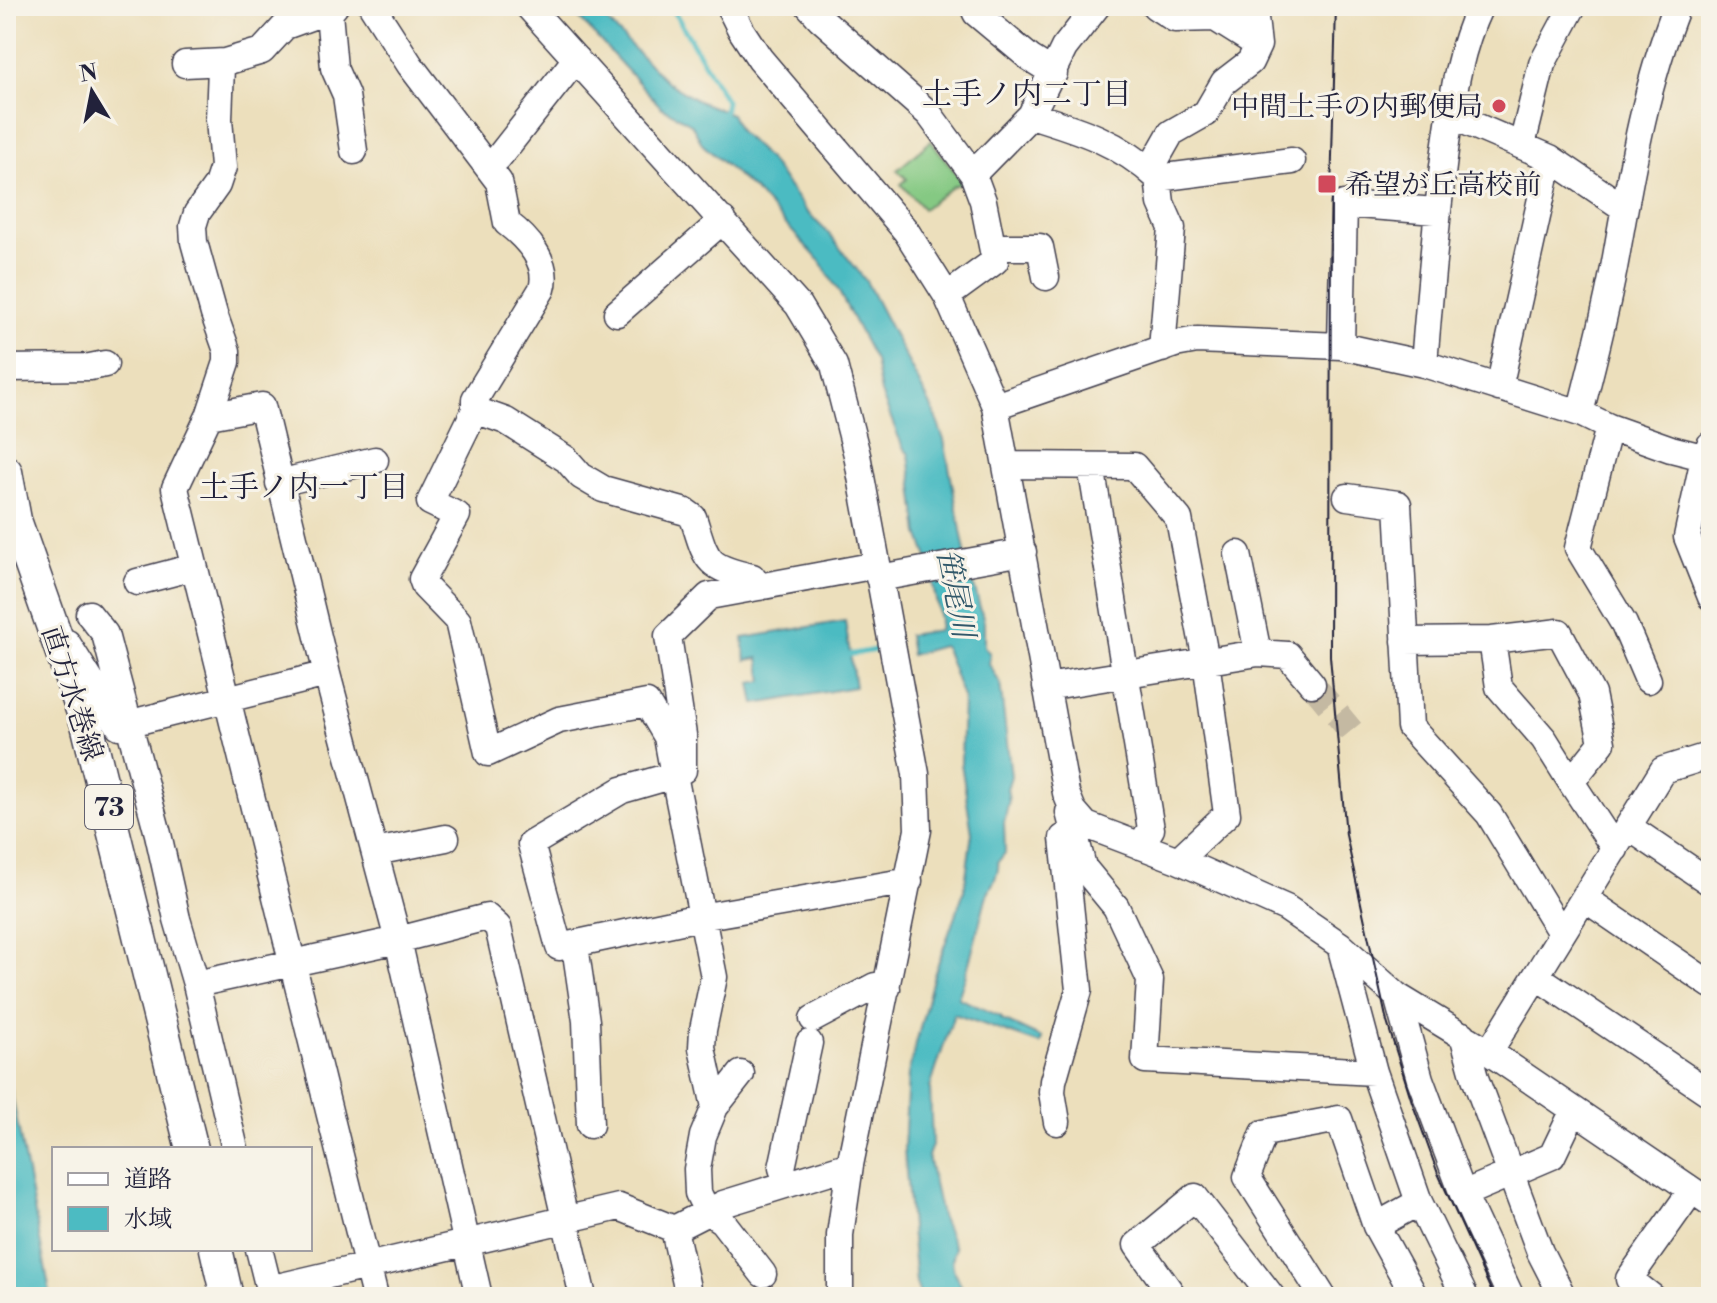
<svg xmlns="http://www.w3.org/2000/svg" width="1717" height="1303" viewBox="0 0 1717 1303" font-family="'Libre Bodoni','Noto Serif JP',serif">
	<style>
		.green { fill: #85c983; stroke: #54765f; stroke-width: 2 }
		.water { fill: #4cbbc2; stroke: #376e7e; stroke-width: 2 }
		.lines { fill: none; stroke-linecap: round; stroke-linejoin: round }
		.stream { stroke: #4cbbc2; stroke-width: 5 }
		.minor-tunnel { stroke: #c4b9a2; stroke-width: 26; stroke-dasharray: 26 13; stroke-linecap: butt }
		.minor-casing { stroke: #403e4e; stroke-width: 29 }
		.major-casing { stroke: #403e4e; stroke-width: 35 }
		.minor { stroke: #fff; stroke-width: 26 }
		.major { stroke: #fff; stroke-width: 32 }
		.tram { stroke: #22223b; stroke-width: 2 }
		.poi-dot { fill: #d1495b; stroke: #f7f3e8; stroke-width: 3 }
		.labels { text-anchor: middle; stroke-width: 6; stroke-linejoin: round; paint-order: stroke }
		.shield { fill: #f7f3e8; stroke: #62616f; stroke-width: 2 }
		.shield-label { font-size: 26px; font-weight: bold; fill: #22223b }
		.poi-label { font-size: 28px; fill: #22223b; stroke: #f7f3e8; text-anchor: end }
		.street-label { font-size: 28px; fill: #22223b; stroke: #f7f3e8 }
		.neighbourhood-label { font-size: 30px; fill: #22223b; stroke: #f7f3e8 }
		.water-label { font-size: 30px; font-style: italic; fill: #31586a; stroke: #f7f3e8 }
	</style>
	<rect width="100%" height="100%" fill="#f7f3e8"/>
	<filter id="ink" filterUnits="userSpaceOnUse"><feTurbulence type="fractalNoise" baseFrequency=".0125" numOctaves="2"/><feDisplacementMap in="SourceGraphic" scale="16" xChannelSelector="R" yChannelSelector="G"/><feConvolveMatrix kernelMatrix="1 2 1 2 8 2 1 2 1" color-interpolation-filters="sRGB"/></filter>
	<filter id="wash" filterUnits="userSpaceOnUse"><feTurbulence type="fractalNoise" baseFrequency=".006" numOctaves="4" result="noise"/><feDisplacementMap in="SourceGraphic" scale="32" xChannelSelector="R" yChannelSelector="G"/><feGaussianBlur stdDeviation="1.8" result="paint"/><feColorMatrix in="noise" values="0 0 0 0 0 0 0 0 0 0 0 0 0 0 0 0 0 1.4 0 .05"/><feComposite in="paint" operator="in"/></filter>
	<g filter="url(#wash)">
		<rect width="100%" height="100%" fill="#ecdfbc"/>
		<path class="green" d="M 931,141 L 964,184 L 955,185 L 923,209 L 901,184 L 907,179 L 897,170 Z"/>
		<path class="water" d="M 568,6 L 592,6 L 667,82 L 698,101 L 731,114 L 739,131 L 770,161 L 807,212 L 828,233 L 866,281 L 932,408 L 944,440 L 966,557 L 984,622 L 984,646 L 990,654 L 989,664 L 1000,683 L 1011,776 L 1007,789 L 1009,800 L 1004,822 L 1005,853 L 998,862 C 1000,875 990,886 986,898 C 977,932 970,965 958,998 L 1002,1017 L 1001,1019 L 1042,1038 L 1040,1044 L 954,1014 L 930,1088 L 932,1145 L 928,1156 L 941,1216 L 955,1248 L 952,1261 L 954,1272 L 967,1297 L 921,1297 L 916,1283 L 904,1149 L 908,1074 L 934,975 L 964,891 L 972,833 L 961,763 L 963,698 L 945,648 L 942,646 L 911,655 L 908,635 L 939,630 L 940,620 L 927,555 L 919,534 L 909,454 L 903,448 L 881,393 L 875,361 L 838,290 L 819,260 L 755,191 L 703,145 L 691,124 L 661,107 Z
			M 845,621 L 855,687 L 755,704 L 751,683 L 763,681 L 759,658 L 746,660 L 743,638 Z
			M 6,1071 L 10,1085 L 51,1297 L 6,1297 Z"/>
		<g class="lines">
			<path class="stream" d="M 671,6 L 726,101 L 724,113
				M 848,655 L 886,648"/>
		</g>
	</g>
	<g filter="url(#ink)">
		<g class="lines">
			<path class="minor-tunnel" d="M 1312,684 L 1351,731"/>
			<g class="minor-casing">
				<path id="minor" d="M 335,6 L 329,13 L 318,14 L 285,26 L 262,51 L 225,62 L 221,67 L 219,119 L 223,167 L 217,185 L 197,213 L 193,226 L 194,242 L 214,314 L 227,351 L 227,362 L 209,416 L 175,488 L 375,1297
					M 372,6 L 410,65 L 499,182 L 507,223 C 527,238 550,263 542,289 L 475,399 L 475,410 L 430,502 L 457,515 L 422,579 L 425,587 L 458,621 L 488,753 L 559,720 L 647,703 L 667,737 L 674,775 L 622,790 L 531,844 L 559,947 L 700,917 L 909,881
					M 528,6 L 798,305 L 834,365 L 857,455 L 916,774 L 918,830 L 850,1165 L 840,1235 L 840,1297
					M 729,6 L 741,30 L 760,59 L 906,231 L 947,296 L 995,406 L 1066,793 L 1073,810 L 1086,825 L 1178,860 L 1286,908 L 1340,945 L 1397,996 L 1489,1052 L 1711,1203
					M 809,6 L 820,18 L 929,114 L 973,174 L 983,201 L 995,261 L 947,296
					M 973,6 L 976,13 L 1030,58 L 1054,73
					M 1251,6 L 1255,18 L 1258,45
					M 329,13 L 334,68 L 346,95 L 354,151
					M 185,64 L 225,62
					M 1031,115 C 1080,130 1119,142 1158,178 L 1292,161
					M 1450,115 L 1550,158 L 1624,208
					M 1522,145 L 1542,64 L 1573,6
					M 487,166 L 498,158 L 576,59
					M 1150,170 L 1171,133 L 1206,113 L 1224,82 L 1250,62 L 1258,45 L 1215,18 L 1175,19 L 1155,6
					M 973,174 L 1031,115 L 1064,48 L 1097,6
					M 1158,178 L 1161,203 L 1172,228 L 1162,349
					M 993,247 L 1040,247 L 1046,277
					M 617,313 L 723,220
					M 1341,346 L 1344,204 L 1436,211
					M 1424,364 C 1430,290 1436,217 1446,143 C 1453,95 1459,50 1480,6
					M 6,368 L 90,367 L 105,364
					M 1499,388 L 1550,158
					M 995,406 L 1175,344 L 1197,340 L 1341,346 L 1424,364 L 1580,413 L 1609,427 L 1671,449 L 1711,459
					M 475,410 L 506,421 L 566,459 L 581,476 L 603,489 L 686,512 L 693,517 C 707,561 705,567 752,577 L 759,587
					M 1580,413 C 1593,361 1607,309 1616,257 C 1631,172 1645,86 1677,6
					M 209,416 L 262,406 L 327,674 L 398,940 L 479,1297
					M 1609,427 L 1578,548 L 1624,624 L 1648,680
					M 1710,445 L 1704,458 L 1687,537 L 1711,597
					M 1007,465 L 1134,466 L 1179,519 L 1206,661 L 1227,814 L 1178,860
					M 1091,466 L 1151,829 L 1140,846
					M 279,483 L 375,460
					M 1347,497 L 1398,504 L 1410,727 L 1489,814 L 1561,933
					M 879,578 L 1023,552
					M 137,582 L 194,567
					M 89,614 L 105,634 L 158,834 L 177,919 L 196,984 L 235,1149
					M 1492,640 L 1499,687 L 1544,739 L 1571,782
					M 1405,641 L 1492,640 L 1559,632 L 1592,694 L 1602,743 L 1571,782 L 1615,849
					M 67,643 L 119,726 L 327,674
					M 1258,653 L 1288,655 L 1312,684
					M 1046,687 L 1258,653 L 1238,554
					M 1069,812 L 1083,867 L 1116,907 L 1150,980 L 1145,1060 L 1374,1072
					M 1630,828 L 1711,883
					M 375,852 L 446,838
					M 1584,898 L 1711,985
					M 1340,945 L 1374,1072 L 1419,1202 L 1465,1297
					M 575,946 L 586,1021 L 590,1125
					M 1536,976 L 1711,1094
					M 196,984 L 398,940 L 487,917 L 498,927 L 583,1297
					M 1397,996 L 1420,1079 L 1463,1194 L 1511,1297
					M 813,1019 L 875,986 L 887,988
					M 1463,1035 L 1475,1078 L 1540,1252 L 1563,1297
					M 1489,1052 L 1663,770 L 1711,755
					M 741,1074 L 715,1107 L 703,1136 L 697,1169 L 698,1193 L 707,1211 L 722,1221 L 763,1274
					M 715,1107 L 702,1048 L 703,1030 L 714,977 L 674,775 L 683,770 L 683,735 L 668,636 L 709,596 L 877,565
					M 1057,1122 L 1052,1092 L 1053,1081 L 1079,990 L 1063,838
					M 787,1183 L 782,1168 L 809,1043
					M 1463,1194 L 1552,1156 L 1573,1112
					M 1376,1226 L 1419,1202
					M 674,1229 L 689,1297
					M 259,1249 L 271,1297
					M 269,1289 L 619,1207 L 674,1229 L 723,1204 L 850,1165
					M 1174,1297 L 1137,1245 L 1195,1197 L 1272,1297
					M 1323,1297 L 1247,1177 L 1264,1133 L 1339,1119 L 1376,1226 L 1415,1297
					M 1652,1297 L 1629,1279 L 1692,1190"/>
			</g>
			<g class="major-casing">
				<path id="major" d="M 6,472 L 15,520 L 87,724 L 192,1149
					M 216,1249 L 227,1297"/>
			</g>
			<use href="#minor" class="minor"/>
			<use href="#major" class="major"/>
			<path class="tram" d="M 1336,6 L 1331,193 L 1330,656 L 1346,835 L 1387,1022 L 1412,1102 L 1437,1171 L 1494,1297"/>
		</g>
	</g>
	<g class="poi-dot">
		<circle cx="1499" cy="106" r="8"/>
		<rect x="1317" y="174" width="20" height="20" rx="4"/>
	</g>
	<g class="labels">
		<rect class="shield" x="85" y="785" width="48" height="44" rx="6"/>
		<g class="shield-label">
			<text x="109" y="816">73</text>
		</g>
		<g class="poi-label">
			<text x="1483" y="116">中間土手の内郵便局</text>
			<text x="1345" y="194" text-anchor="start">希望が丘高校前</text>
		</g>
		<g class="street-label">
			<text transform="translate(73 693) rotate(72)" y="10">直方水巻線</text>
		</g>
		<g class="neighbourhood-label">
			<text x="1027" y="104">土手ノ内二丁目</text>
			<text x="304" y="497">土手ノ内一丁目</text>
		</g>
		<g class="water-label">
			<text transform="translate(956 593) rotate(79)" y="10">笹尾川</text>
		</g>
	</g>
	<rect width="1717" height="1303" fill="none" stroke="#f7f3e8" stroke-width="32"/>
	<rect x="52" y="1147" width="260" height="104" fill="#f7f3e8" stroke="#a29fa3" stroke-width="2"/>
	<rect x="68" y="1173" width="40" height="12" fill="#ffffff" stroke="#a29fa3" stroke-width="2"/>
	<text x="124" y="1187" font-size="24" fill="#22223b">道路</text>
	<rect x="68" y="1207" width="40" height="24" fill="#4cbbc2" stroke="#a29fa3" stroke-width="2"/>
	<text x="124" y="1227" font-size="24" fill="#22223b">水域</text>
	<g transform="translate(92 92) rotate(350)" stroke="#f7f3e8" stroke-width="6" paint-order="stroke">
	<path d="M0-6L14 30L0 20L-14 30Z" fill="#22223b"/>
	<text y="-12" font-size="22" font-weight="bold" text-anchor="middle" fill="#22223b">N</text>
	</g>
</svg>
